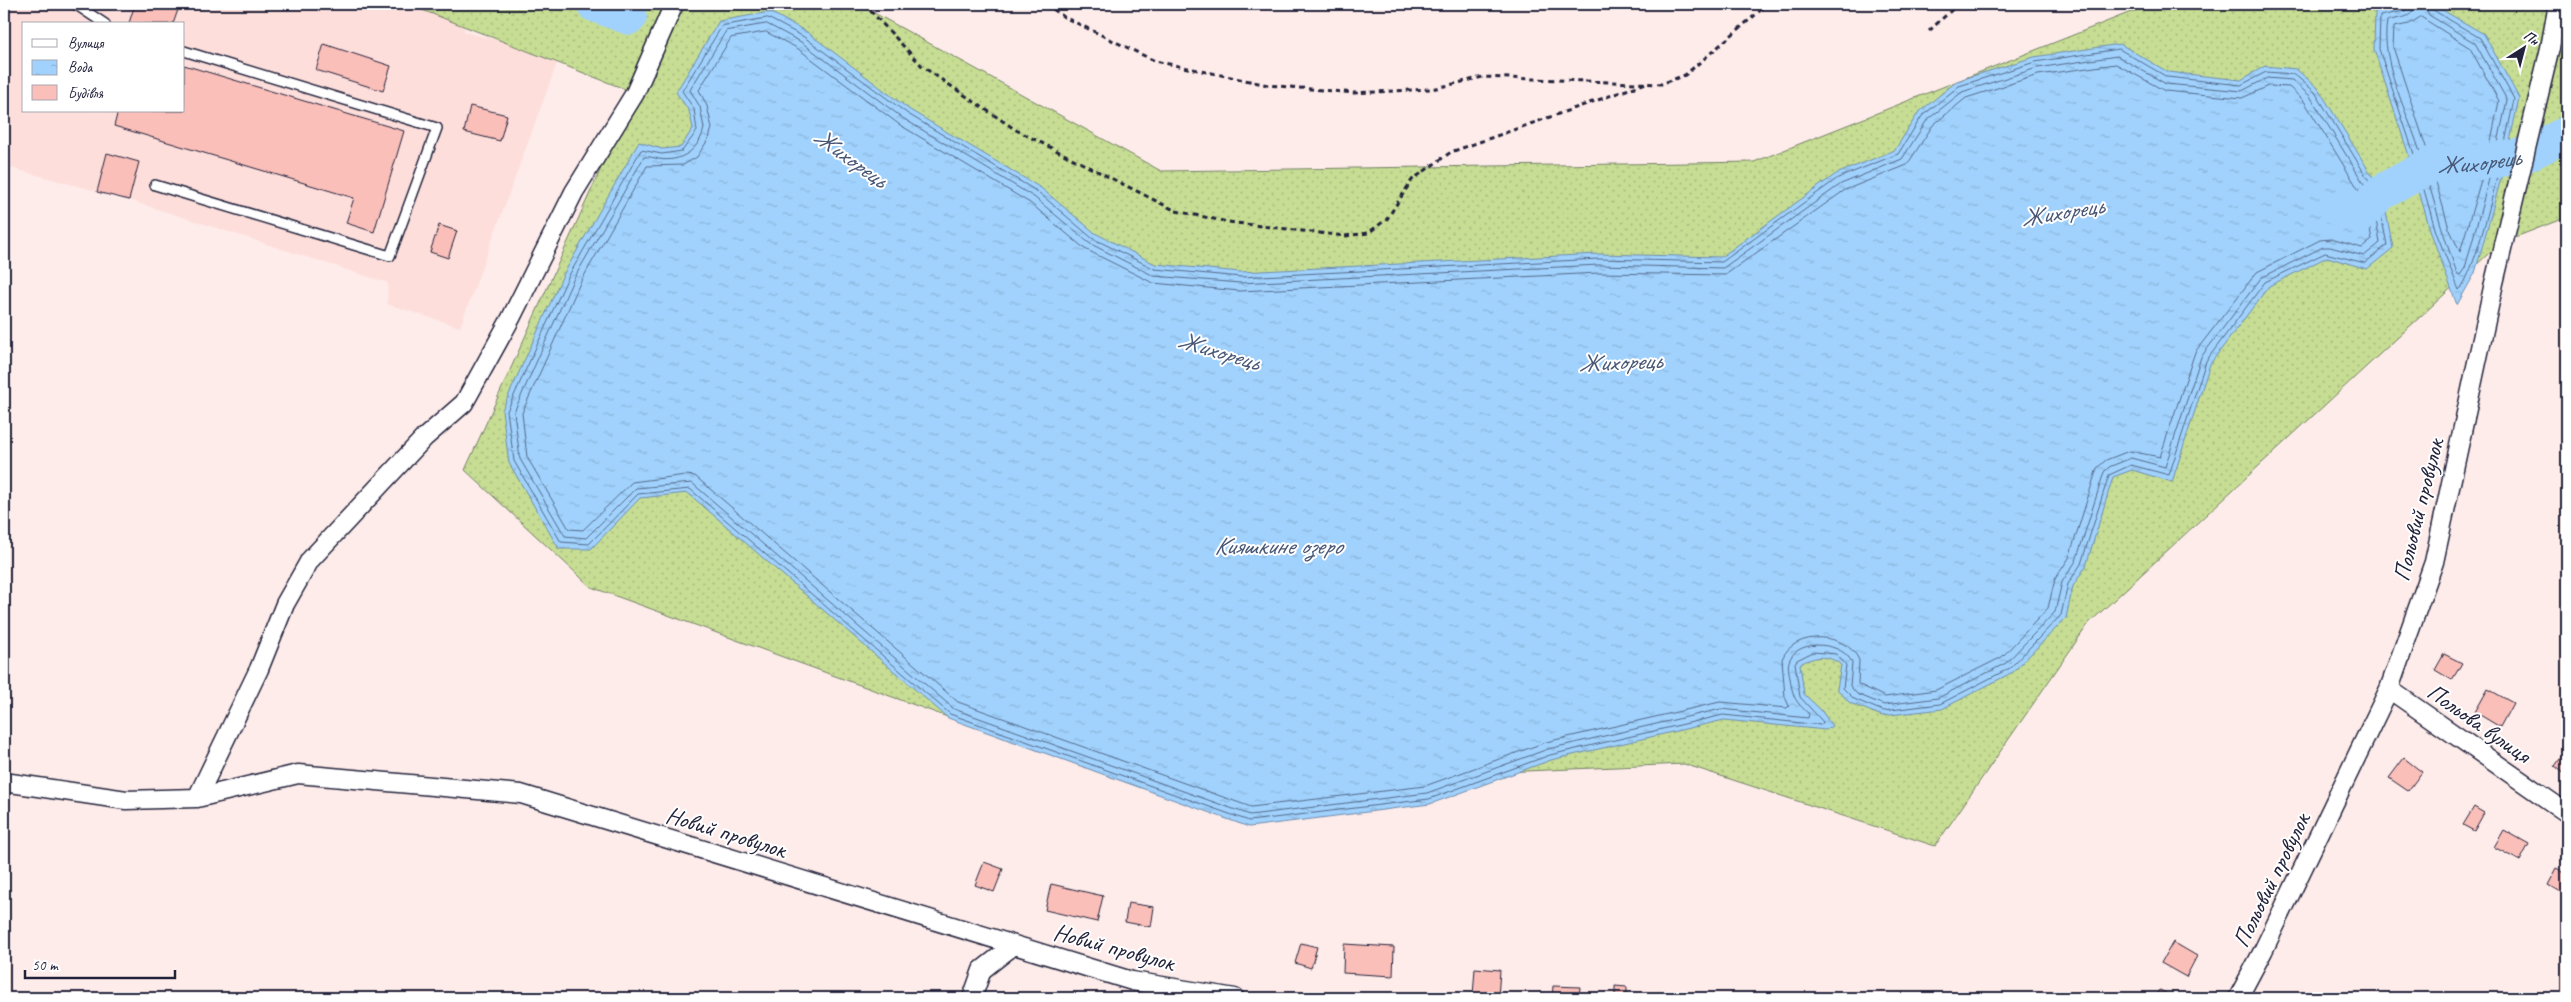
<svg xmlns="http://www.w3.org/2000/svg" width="2571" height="1002" viewBox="0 0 2571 1002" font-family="Caveat,sans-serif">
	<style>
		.built { fill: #fddedb; fill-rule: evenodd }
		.grass { fill: url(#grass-dots); stroke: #748067 }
		.water { fill: url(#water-ripples); stroke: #6e8caf }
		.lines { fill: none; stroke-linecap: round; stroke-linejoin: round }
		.shore { stroke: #546889; stroke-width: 1 }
		.river { stroke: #a0d2fd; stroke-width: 36 }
		.building { fill: #fbbfb9; stroke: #22223b }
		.lane-casing { stroke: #22223b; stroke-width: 12 }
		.street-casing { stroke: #22223b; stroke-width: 21 }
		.path { stroke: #22223b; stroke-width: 3; stroke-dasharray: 5 4; stroke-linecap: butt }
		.lane { stroke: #fff; stroke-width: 9 }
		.street { stroke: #fff; stroke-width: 18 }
		.labels { text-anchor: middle; stroke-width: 4; stroke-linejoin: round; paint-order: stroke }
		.street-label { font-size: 24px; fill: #22223b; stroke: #fff }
		.water-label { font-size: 25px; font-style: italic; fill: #485775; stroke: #fff }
	</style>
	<defs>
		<pattern id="grass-dots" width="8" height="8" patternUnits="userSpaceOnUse" patternTransform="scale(1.25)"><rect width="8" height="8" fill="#c6dd93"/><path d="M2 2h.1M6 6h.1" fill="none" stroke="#aabd80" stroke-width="1.8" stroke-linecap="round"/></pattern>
		<pattern id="water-ripples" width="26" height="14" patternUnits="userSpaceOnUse" patternTransform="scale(1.25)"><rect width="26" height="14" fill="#a0d2fd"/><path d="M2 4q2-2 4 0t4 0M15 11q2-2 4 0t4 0" fill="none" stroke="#8ab4da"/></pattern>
	</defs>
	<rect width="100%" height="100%" fill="#feecea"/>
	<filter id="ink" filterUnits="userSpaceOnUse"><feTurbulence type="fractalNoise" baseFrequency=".02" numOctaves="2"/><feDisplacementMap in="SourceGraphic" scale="10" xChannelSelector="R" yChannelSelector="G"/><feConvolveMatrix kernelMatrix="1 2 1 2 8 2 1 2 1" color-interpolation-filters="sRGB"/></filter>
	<g filter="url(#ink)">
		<path class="built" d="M 4,4 L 405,4 L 465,20 L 464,32 L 560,55 L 460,327 L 387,304 L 388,283 L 129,200 L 4,166 ZM 24,24 L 184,24 L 184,111 L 24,111 Z"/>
		<path class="grass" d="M 407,4 L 858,4 L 1161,171 L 1754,162 L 2131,12 L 2162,4 L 2567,4 L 2567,217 L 2500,243 L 2089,623 L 1935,846 L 1684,764 L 1142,788 L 591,587 L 465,470 L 635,93 Z"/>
		<path class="water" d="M 2417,4 L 2432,4 L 2484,34 L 2519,98 L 2506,160 L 2475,273 L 2457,305 L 2431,233 L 2408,153 L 2374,49 L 2375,11 Z
			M 770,12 L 807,32 L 910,110 L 1041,188 L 1095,233 L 1155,264 L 1241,272 L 1599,254 L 1721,257 L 1836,174 L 1895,150 L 1918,113 L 1957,81 L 2034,57 L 2120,44 L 2168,72 L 2241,80 L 2265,66 L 2296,69 L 2318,88 L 2382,192 L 2393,248 L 2367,269 L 2327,257 L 2269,286 L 2210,364 L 2172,482 L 2132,470 L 2113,477 L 2086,566 L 2073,586 L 2066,618 L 2013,672 L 1942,709 L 1882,716 L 1850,703 L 1837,689 L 1841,665 C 1828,654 1815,656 1800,664 L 1804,694 L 1821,710 L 1832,726 L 1826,730 L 1724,720 L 1551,760 L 1430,804 L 1249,827 L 948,718 L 688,493 L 640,498 L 591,549 L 559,549 L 509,463 L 502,410 L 563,275 L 639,142 L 662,149 L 681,147 L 693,128 L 689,111 L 676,92 L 719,21 Z"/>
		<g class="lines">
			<path class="shore" d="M 2409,4 L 2405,11 L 2380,16 L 2379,49 L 2413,151 L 2436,232 L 2459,290 C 2478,272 2508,131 2514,99 L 2480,38 L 2433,10 L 2431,4
				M 2415,4 C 2414,20 2398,17 2387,21 C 2380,61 2407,111 2419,149 C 2431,191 2442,232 2457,273 L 2460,275 L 2465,268 L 2495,157 L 2507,100 L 2475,43 L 2429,15 L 2424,4
				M 2421,17 L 2470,48 L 2499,101 L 2488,156 L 2460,252 L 2449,228 L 2426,147 L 2393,47 L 2394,27 L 2409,24 Z
				M 768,18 L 804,37 L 908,114 L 1038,192 L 1092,238 L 1155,269 L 1241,277 L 1599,259 L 1722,262 L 1838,178 L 1898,154 L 1922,116 L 1959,86 L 2035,62 L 2119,49 L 2167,77 L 2241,85 L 2266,72 L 2294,74 L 2315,92 L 2377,194 L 2387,245 L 2365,263 L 2325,253 L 2265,282 L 2206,361 L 2169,475 L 2131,465 L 2109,475 L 2081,564 L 2068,584 L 2061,615 L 2010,668 L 1940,704 L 1883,711 L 1854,699 L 1843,688 L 1846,665 L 1836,654 L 1813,652 L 1797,660 L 1795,663 L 1800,697 L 1823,722 L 1821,725 L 1723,715 L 1550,755 L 1429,799 L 1249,821 L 950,714 L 690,489 L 638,494 L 589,544 L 561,542 L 514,461 L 507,411 L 568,277 L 641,150 L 662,154 L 682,151 L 697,131 L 694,109 L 682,91 L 722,26 Z
				M 767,24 L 801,42 L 904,119 L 1034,197 L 1089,243 L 1154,276 L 1240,283 L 1599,265 L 1723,268 L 1841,184 L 1902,159 L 1927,120 L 1962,92 L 2037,68 L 2117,56 L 2166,84 L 2242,91 L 2267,78 L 2292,80 L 2310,96 L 2372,197 L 2380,243 L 2364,256 L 2330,247 L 2323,247 L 2261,278 L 2201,357 L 2165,467 L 2131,458 L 2109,467 L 2104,472 L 2076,561 L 2062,582 L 2055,612 L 2006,663 L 1938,698 L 1884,705 L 1857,694 L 1850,686 L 1852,663 C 1844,642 1800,638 1790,659 C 1787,665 1789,672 1790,678 C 1793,698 1795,701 1809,714 L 1808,718 L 1721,709 L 1548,749 L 1427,793 L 1250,815 L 954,709 L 692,483 L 636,488 L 586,538 L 565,536 L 520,459 L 514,412 L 573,280 L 644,157 C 649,156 654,158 659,159 C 681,163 700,149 704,128 L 700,107 L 690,90 L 726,31 Z
				M 766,32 L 797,48 L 900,125 L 1030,203 L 1085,249 L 1153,283 L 1240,291 L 1599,273 L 1725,275 L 1845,190 L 1907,165 L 1933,125 L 1966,98 L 2038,75 L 2116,64 L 2165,91 L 2242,98 L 2269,86 L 2289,87 L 2304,101 L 2365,200 L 2372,240 L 2362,248 L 2331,239 L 2320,240 L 2257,272 L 2195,352 L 2160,457 L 2129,451 L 2106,460 L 2097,468 L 2069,558 L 2055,579 L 2048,608 L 2002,657 L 1936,690 L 1885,697 L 1858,684 L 1859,660 C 1847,632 1794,629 1782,659 L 1785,697 L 1789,706 L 1787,708 L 1720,702 L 1546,742 L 1425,786 L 1251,807 L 958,702 L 695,476 L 686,475 L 632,482 L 583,530 L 569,529 L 527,457 L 522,413 L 580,283 L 647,166 L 683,165 L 697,157 L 709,138 L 712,128 L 707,106 L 699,90 L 731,38 Z"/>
			<g class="river">
				<path d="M 594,4 L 629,17"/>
				<path id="s1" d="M 2341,210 L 2361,213 L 2382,192 L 2433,164 L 2473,163 L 2522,156 L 2567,134"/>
			</g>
		</g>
		<path class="building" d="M 135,4 L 180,4 L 173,24 L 133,24 L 129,23 Z
			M 324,44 L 391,66 L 383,91 L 316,70 Z
			M 184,65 L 404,131 L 374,232 L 346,223 L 354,198 L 114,126 L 118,111 L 184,111 Z
			M 470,106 L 507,115 L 500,141 L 464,132 Z
			M 107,153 L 139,162 L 129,200 L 97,192 Z
			M 439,225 L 457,231 L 448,258 L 430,252 Z
			M 2444,654 L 2462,663 L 2452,680 L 2435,670 Z
			M 2488,689 L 2513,703 L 2500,727 L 2475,712 Z
			M 2567,749 L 2567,776 L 2555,766 Z
			M 2404,758 L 2422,772 L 2408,791 L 2389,778 Z
			M 2474,807 L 2484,813 L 2474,831 L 2463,825 Z
			M 2504,830 L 2529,844 L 2520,861 L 2494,847 Z
			M 984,862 L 1003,869 L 994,892 L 975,885 Z
			M 2557,868 L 2567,873 L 2567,896 L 2548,885 Z
			M 1051,884 L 1103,896 L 1097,922 L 1045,910 Z
			M 1128,903 L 1154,907 L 1151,927 L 1125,922 Z
			M 2173,942 L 2197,956 L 2186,977 L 2161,963 Z
			M 1301,943 L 1317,947 L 1311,968 L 1295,963 Z
			M 1344,944 L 1394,947 L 1393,976 L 1343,973 Z
			M 1475,968 L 1500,970 L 1498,998 L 1473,996 Z
			M 1553,986 L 1580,987 L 1579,998 L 1552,998 Z
			M 1615,986 L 1627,987 L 1627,998 L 1615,998 Z
			M 2160,990 L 2175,998 L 2155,998 Z
			M 1653,993 L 1678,995 L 1678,998 L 1653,998 Z"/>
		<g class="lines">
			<g class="lane-casing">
				<path id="lane" d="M 75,4 L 105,24
					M 155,185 L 390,256 L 437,128 L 184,51"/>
			</g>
			<g class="street-casing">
				<path id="street" d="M 2389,689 L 2567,813
					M 4,782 L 126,800 L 197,798 L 298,774 L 521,794 L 1132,981 L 1235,998
					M 197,798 L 259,669 L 285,604 L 310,560 L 424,438 L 464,403 L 511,318 L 574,192 L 635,93 L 674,4
					M 972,998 L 982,970 L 1014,945
					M 2238,998 L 2263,951 L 2389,689 L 2434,562 L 2494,283 L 2550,48 L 2558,4"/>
			</g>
			<path class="path" d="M 864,4 L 923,67 L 1016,130 L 1176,211 L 1228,222 L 1345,236 L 1368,233 L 1387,219 L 1412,180 L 1451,152 L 1646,83
				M 1046,4 L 1064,17 L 1155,61 L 1268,85 L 1354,93 L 1432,89 L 1483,77 L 1661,84 L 1685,75 L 1768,4
				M 1929,31 L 1958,4"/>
			<use href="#lane" class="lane"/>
			<use href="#street" class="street"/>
		</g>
	</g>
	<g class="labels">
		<g class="street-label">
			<text transform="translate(2418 510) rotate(-76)" y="8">Польовий провулок</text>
			<text transform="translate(2479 723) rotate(35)" y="8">Польова вулиця</text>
			<text transform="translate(726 832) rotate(17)" y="8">Новий провулок</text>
			<text transform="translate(2271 880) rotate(-64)" y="8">Польовий провулок</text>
			<text transform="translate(1114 947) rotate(15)" y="8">Новий провулок</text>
		</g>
		<g class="water-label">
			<text transform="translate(851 157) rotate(36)" y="9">Жихорець</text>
			<text dy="9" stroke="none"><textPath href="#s1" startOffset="154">Жихорець</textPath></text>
			<text transform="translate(2062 211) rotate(-9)" y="9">Жихорець</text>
			<text transform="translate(1219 350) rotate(17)" y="9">Жихорець</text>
			<text transform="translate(1620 361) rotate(-2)" y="9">Жихорець</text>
			<text x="1278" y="554">Кияшкине озеро</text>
		</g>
	</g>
	<rect width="2571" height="1002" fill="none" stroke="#fff" stroke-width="20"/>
	<rect x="10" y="10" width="2551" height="982" fill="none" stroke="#22223b" stroke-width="2" filter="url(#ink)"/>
	<rect x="22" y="22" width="162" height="90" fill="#ffffff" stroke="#a7a7b1"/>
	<rect x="32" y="39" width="25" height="8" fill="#ffffff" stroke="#a7a7b1"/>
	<text x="68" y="48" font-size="15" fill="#22223b">Вулиця</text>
	<rect x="32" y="60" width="25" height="15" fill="url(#water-ripples)" stroke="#a7a7b1"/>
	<text x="68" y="72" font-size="15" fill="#22223b">Вода</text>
	<rect x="32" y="85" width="25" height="15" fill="#fbbfb9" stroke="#a7a7b1"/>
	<text x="68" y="98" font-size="15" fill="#22223b">Будівля</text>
	<g transform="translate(2524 48) rotate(36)" stroke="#ffffff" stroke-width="4" paint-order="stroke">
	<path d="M0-4L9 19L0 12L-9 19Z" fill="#22223b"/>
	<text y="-8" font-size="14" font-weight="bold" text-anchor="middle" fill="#22223b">Пн</text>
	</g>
	<path d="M25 970v8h150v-8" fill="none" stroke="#22223b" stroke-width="2.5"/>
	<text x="32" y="970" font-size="15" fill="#22223b" stroke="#ffffff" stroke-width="4" paint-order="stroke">50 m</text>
</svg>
